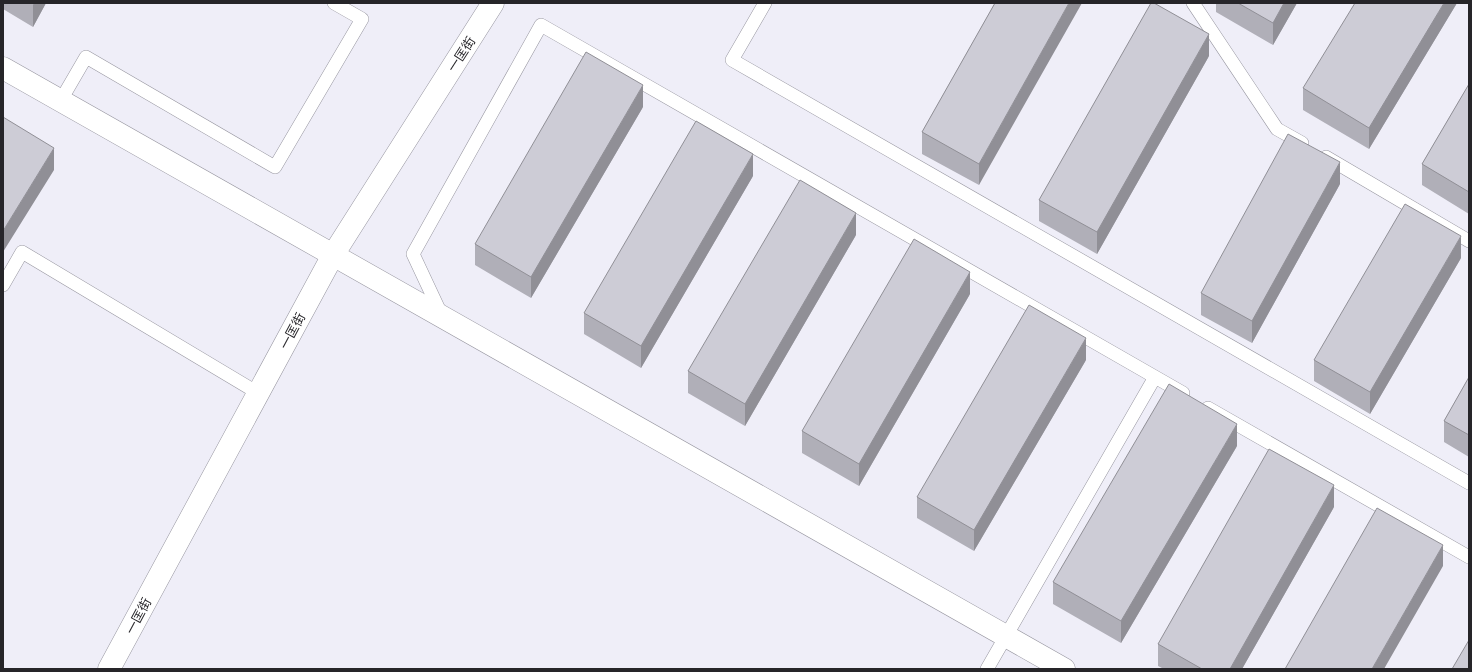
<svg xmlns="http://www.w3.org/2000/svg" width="1472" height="672" viewBox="0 0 1472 672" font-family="'Noto Serif','Noto Sans SC',serif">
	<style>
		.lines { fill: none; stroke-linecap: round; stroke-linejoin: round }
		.service-casing { stroke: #9796a0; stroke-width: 14 }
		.tertiary-casing { stroke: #9796a0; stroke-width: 23 }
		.service { stroke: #fff; stroke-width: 13 }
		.tertiary { stroke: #fff; stroke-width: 22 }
		.wall { fill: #b0afb8 }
		.shaded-wall { fill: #908f96 }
		.building { fill: #cdccd6; stroke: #908f96 }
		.labels { text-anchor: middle; stroke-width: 4; stroke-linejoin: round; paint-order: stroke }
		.street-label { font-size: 13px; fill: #262529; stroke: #fff }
	</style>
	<rect width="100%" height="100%" fill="#efeef8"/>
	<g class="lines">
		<g class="service-casing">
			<path id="service" d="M 765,3 L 732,60 L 1469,483
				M 1193,3 L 1277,129 L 1302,143
				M 61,100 L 86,57 L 275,167 L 362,19 L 334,3
				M 1326,157 L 1469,241
				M 3,285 L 22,252 L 258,393
				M 442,316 L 413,254 L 541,25 L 1183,393
				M 1208,408 L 1469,557
				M 987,669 L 1155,377"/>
		</g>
		<g class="tertiary-casing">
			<path id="tertiary" d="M 3,68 L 1064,669
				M 109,669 L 333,255 L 493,3"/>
		</g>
		<use href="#service" class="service"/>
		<use href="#tertiary" class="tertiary"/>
	</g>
	<path class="wall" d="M 3,3 L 46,3 L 33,27 L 3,9 Z
		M 995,3 L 979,185 L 922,154 L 922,132 Z
		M 1216,3 L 1297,3 L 1273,45 L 1216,12 Z
		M 1457,3 L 1369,149 L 1303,110 L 1303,88 Z
		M 1209,56 L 1097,254 L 1039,221 L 1039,200 Z
		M 1469,84 L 1469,214 L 1422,185 L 1422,164 Z
		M 643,107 L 531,298 L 475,265 L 475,244 Z
		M 753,176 L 641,368 L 584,334 L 584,313 Z
		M 1340,184 L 1252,343 L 1201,315 L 1201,293 Z
		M 856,235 L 745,426 L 688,393 L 688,371 Z
		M 1461,258 L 1370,414 L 1314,381 L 1314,360 Z
		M 970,294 L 859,486 L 802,453 L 802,431 Z
		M 1086,360 L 974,551 L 917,518 L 917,497 Z
		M 1469,377 L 1469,457 L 1444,442 L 1444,421 Z
		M 1237,446 L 1121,643 L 1053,604 L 1053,582 Z
		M 1334,507 L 1242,669 L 1164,669 L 1158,666 L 1158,644 Z"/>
	<path class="shaded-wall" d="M 34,3 L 46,3 L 33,27 L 33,5 Z
		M 1069,3 L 1082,3 L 979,185 L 979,164 Z
		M 1284,3 L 1297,3 L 1273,45 L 1273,23 Z
		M 1444,3 L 1457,3 L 1369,149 L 1369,128 Z
		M 1209,34 L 1209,56 L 1097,254 L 1097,232 Z
		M 643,85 L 643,107 L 531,298 L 531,277 Z
		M 54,148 L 54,170 L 3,252 L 3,231 Z
		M 753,154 L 753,176 L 641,368 L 641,346 Z
		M 1340,162 L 1340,184 L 1252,343 L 1252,321 Z
		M 856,213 L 856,235 L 745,426 L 745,404 Z
		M 1461,236 L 1461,258 L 1370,414 L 1370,392 Z
		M 970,272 L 970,294 L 859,486 L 859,464 Z
		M 1086,338 L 1086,360 L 974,551 L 974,530 Z
		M 1237,424 L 1237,446 L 1121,643 L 1121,621 Z
		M 1334,485 L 1334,507 L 1242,669 L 1230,669 Z
		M 1443,545 L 1443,566 L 1384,669 L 1372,669 Z"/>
	<path class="building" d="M 995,3 L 1069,3 L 979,164 L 922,132 Z
		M 1151,3 L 1154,3 L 1209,34 L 1097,232 L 1039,200 Z
		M 1238,3 L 1284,3 L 1273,23 Z
		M 1355,3 L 1444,3 L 1369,128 L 1303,88 Z
		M 586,52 L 643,85 L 531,277 L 475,244 Z
		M 1469,84 L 1469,192 L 1422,164 Z
		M 3,117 L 54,148 L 3,231 Z
		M 696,121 L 753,154 L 641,346 L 584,313 Z
		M 1288,134 L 1340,162 L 1252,321 L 1201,293 Z
		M 800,180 L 856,213 L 745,404 L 688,371 Z
		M 1405,204 L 1461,236 L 1370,392 L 1314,360 Z
		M 914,239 L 970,272 L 859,464 L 802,431 Z
		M 1029,305 L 1086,338 L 974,530 L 917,497 Z
		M 1469,377 L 1469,435 L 1444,421 Z
		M 1169,384 L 1237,424 L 1121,621 L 1053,582 Z
		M 1269,449 L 1334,485 L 1230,669 L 1202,669 L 1158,644 Z
		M 1377,508 L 1443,545 L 1372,669 L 1285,669 Z
		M 1469,640 L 1469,669 L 1452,669 Z"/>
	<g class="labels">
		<g class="street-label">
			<text transform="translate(461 54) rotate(-57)" y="5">一匡街</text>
			<text transform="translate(292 331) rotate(-62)" y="5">一匡街</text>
			<text transform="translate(138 616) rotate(-62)" y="5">一匡街</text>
		</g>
	</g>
	<rect width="1472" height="672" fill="none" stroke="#262529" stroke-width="8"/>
</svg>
